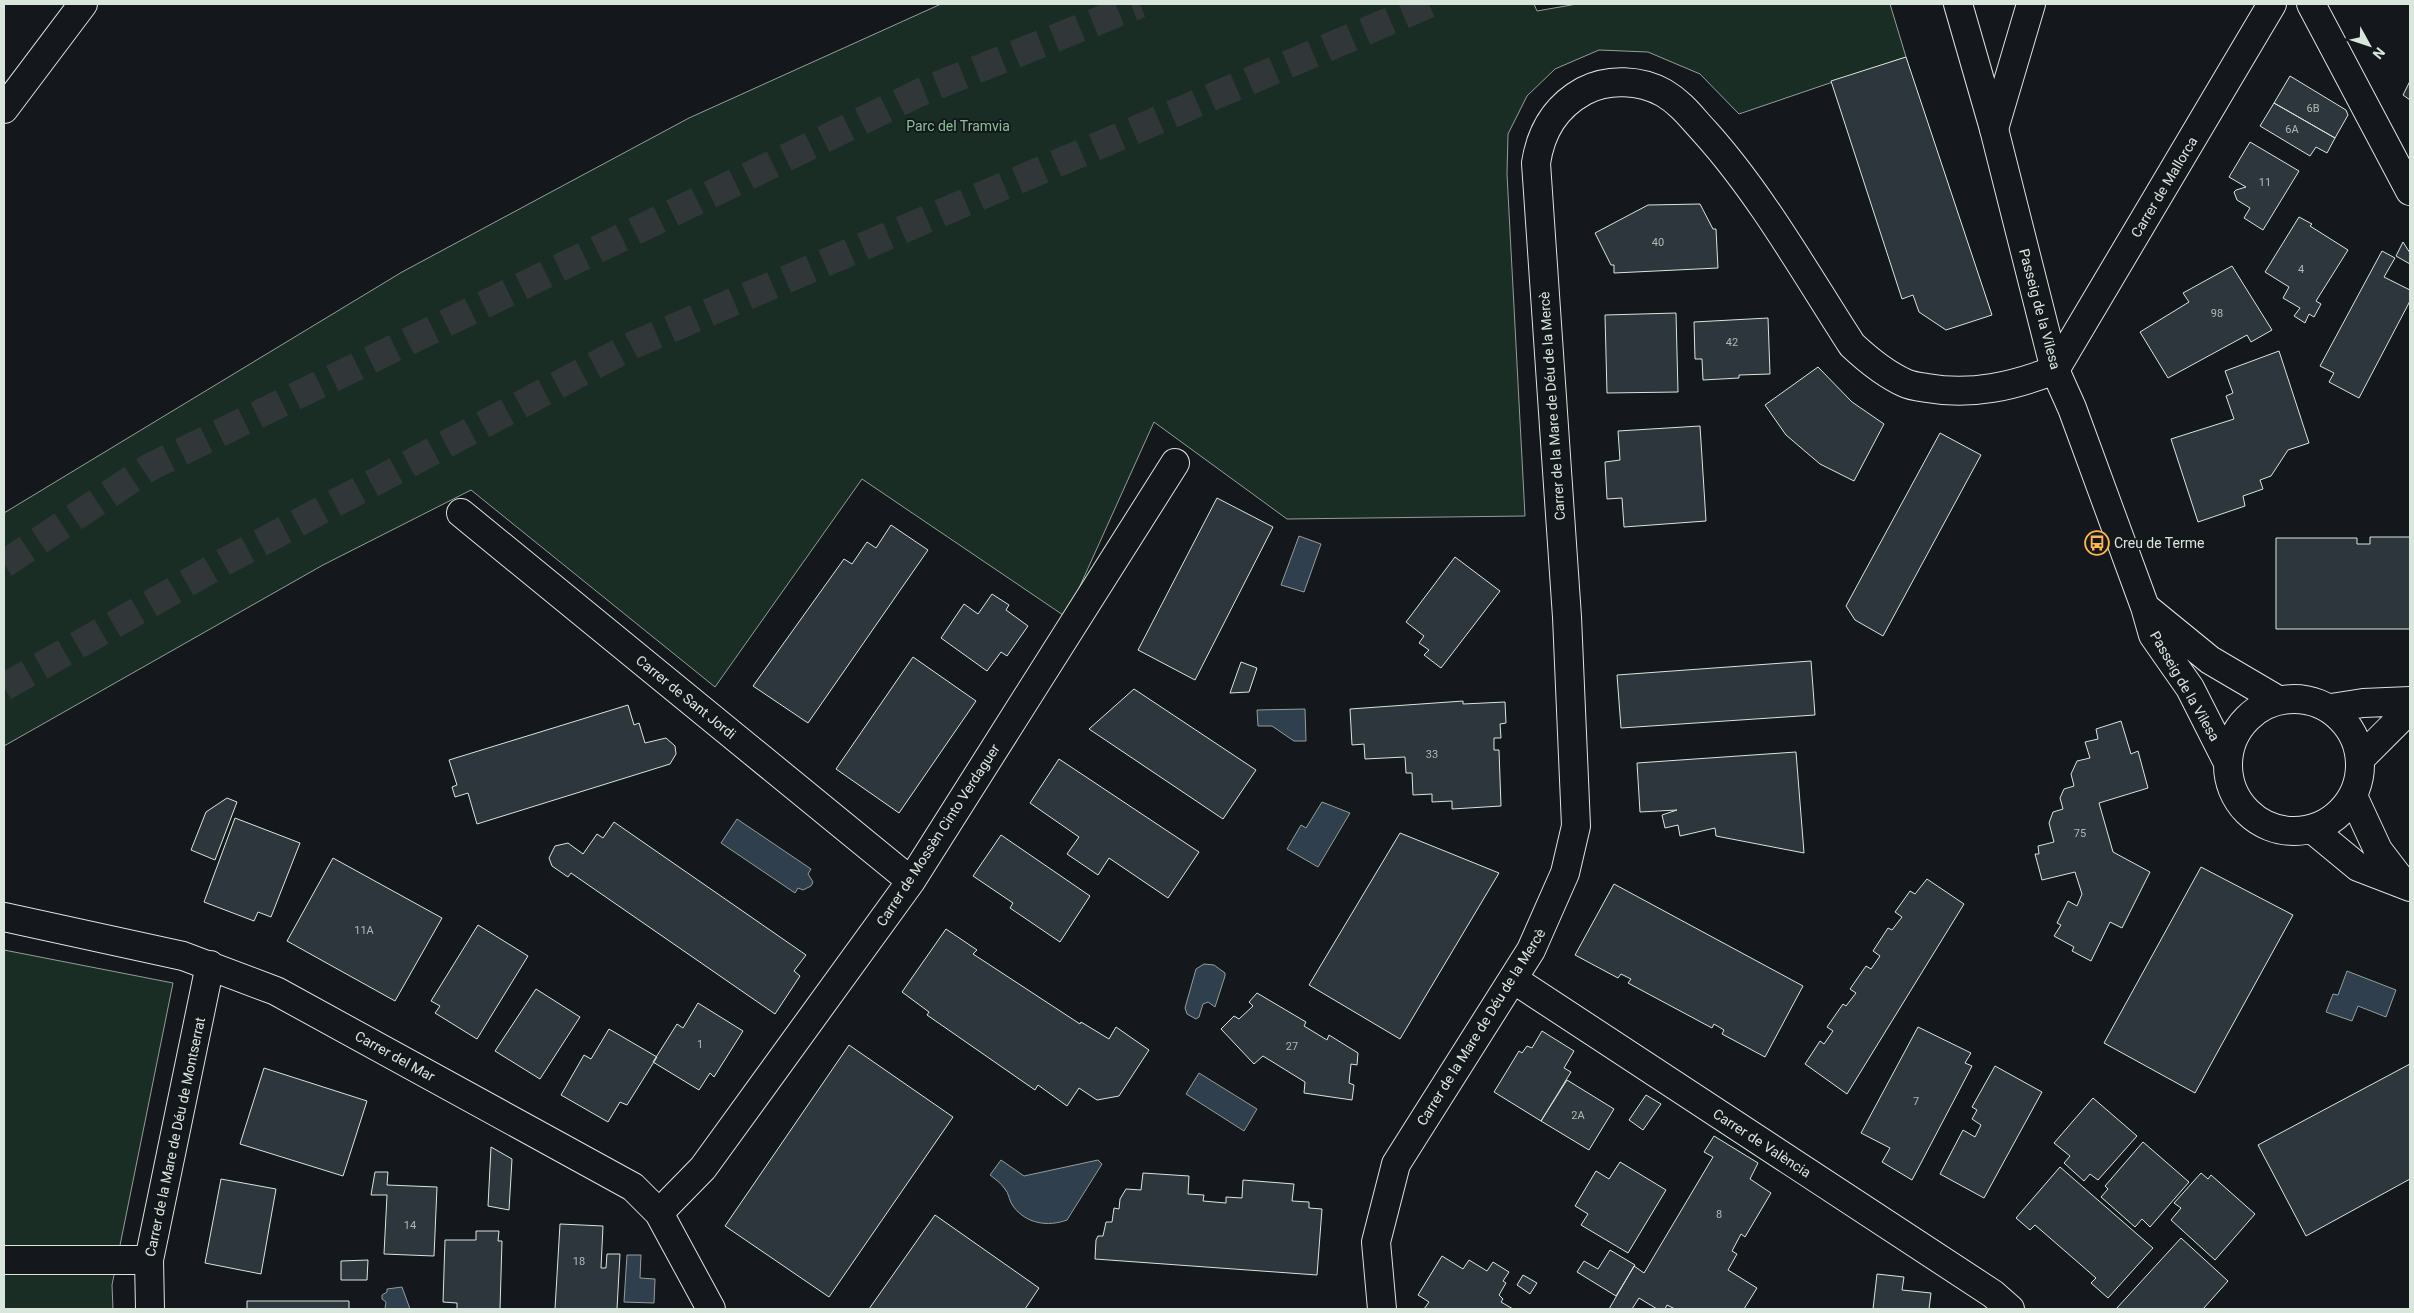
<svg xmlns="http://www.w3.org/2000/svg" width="2414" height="1313" viewBox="0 0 2414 1313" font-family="Roboto,sans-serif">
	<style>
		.green { fill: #1a2d24; stroke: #939e99 }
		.water { fill: #2f3f4d; stroke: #939e99 }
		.building { fill: #2c363c; stroke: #d8e6dc }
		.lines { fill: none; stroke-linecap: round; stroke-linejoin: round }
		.highway-tunnel { stroke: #313739; stroke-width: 28; stroke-dasharray: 28 14; stroke-linecap: butt }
		.minor-casing { stroke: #d8e6dc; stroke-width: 30 }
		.highway-casing { stroke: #d8e6dc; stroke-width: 30 }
		.minor { stroke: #14181c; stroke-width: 28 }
		.highway { stroke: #14181c; stroke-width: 28 }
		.labels { text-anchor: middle; stroke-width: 4; stroke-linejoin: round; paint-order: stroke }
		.number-label { font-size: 11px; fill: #adbab4 }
		.park-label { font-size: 14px; fill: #8ac095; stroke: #14181c }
		.street-label { font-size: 14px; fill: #d8e6dc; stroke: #14181c }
		.poi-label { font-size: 14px; fill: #d8e6dc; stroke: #14181c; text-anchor: start }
	</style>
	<rect width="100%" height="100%" fill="#14181c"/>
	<path class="green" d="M 941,4 L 1534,4 L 1537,11 L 1577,4 L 1890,4 L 1906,57 L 1739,114 L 1700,74 L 1648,52 L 1599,50 L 1555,69 L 1527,96 L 1508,134 L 1507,174 L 1525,516 L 1287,519 L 1154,422 L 1066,617 L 862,479 L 715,687 L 471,490 L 323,565 L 4,746 L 4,513 L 402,272 L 689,118 Z
		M 4,950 L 173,983 L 112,1285 L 113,1309 L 4,1309 Z"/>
	<path class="water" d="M 1299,536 L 1321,544 L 1304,592 L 1281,585 Z
		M 1305,709 L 1306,741 L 1294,741 L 1272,726 L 1258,726 L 1257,710 Z
		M 1322,802 L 1350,813 L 1318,867 L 1287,849 L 1301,825 L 1306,828 Z
		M 737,819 L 811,869 L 808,874 L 813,882 L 811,886 L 803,890 L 798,888 L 795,893 L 721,843 Z
		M 1204,964 L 1214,965 L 1225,973 L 1225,976 L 1215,1007 L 1208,1002 L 1203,1004 L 1199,1017 L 1196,1019 L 1187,1014 L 1185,1008 L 1196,969 Z
		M 2347,971 L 2396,990 L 2386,1017 L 2358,1006 L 2352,1021 L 2326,1012 L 2333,994 L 2338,995 Z
		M 1199,1073 L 1257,1109 L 1244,1131 L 1186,1094 Z
		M 1001,1160 L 1024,1176 L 1098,1160 L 1102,1164 L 1067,1220 C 1048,1227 1026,1224 1013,1206 C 1009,1201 1009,1193 1005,1189 C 1001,1183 995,1179 990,1175 Z
		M 627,1255 L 641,1255 L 640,1278 L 655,1279 L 654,1303 L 624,1302 Z
		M 402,1287 L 410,1309 L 385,1309 L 386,1302 L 382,1299 L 382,1295 L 387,1292 L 387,1289 Z"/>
	<path class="building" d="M 1906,57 L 1992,315 L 1946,330 L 1919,312 L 1913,295 L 1902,299 L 1831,81 Z
		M 2290,76 L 2346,110 L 2348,115 L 2335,138 L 2274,103 Z
		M 2410,81 L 2410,100 L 2403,95 Z
		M 2274,103 L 2335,138 L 2327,153 L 2316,147 L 2310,156 L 2260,126 Z
		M 2250,142 L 2299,171 L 2263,230 L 2244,218 L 2250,208 L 2237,200 L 2234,192 L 2236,190 L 2246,187 L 2229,177 Z
		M 1700,204 L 1713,229 L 1716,229 L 1718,268 L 1614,273 L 1614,265 L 1611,265 L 1595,233 L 1648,205 Z
		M 2299,217 L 2312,224 L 2310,226 L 2348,250 L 2316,301 L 2321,304 L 2314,317 L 2309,314 L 2305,323 L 2294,316 L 2300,308 L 2283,298 L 2289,287 L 2265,272 Z
		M 2403,242 L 2410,253 L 2410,264 L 2396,256 Z
		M 2382,251 L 2395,258 L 2384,277 L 2410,290 L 2410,301 L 2359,398 L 2329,382 L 2334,373 L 2320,366 Z
		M 2232,266 L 2272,330 L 2251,342 L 2247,335 L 2168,378 L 2140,332 L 2189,302 L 2183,293 Z
		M 1676,313 L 1678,392 L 1607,393 L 1605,315 Z
		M 1768,318 L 1770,374 L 1739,375 L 1739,378 L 1703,380 L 1702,359 L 1695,359 L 1694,322 Z
		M 2279,351 L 2309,443 L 2288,450 L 2271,476 L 2260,480 L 2263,489 L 2243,496 L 2245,506 L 2198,522 L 2171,439 L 2234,419 L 2226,396 L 2233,393 L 2225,371 Z
		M 1818,367 L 1852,402 L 1884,424 L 1854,481 L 1820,464 L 1786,435 L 1765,405 Z
		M 1700,426 L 1706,521 L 1624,527 L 1622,498 L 1607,499 L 1605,462 L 1620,460 L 1618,431 Z
		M 1940,433 L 1981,455 L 1883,636 L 1855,620 L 1846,606 Z
		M 1217,498 L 1273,527 L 1195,680 L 1138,650 Z
		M 891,525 L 928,550 L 808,723 L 753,686 L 844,559 L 852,564 L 867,542 L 876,548 Z
		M 2370,537 L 2410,537 L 2410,629 L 2276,629 L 2276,538 L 2357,538 L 2357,544 L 2370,544 Z
		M 1455,557 L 1500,591 L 1441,668 L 1424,655 L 1429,650 L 1419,643 L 1424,636 L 1406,622 Z
		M 992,594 L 1009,605 L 1006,610 L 1028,626 L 1007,656 L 1001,652 L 987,671 L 941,638 L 964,604 L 978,614 Z
		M 913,657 L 976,701 L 899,813 L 836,769 Z
		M 1811,661 L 1815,715 L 1621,728 L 1617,675 Z
		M 1241,662 L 1257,668 L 1249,692 L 1230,693 Z
		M 1134,689 L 1256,770 L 1223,819 L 1089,729 Z
		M 1463,701 L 1463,704 L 1505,702 L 1506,723 L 1500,724 L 1501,738 L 1494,738 L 1494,750 L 1499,750 L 1501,806 L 1452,809 L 1452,801 L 1432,802 L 1432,794 L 1413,795 L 1412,773 L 1406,773 L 1405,757 L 1365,759 L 1364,744 L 1352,745 L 1350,709 Z
		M 628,705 L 634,725 L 639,723 L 645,743 L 666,738 L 675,746 L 676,754 L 670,764 L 477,824 L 468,793 L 455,797 L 452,787 L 457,785 L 449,760 Z
		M 2121,721 L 2131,754 L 2138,751 L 2148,788 L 2099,803 L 2113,852 L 2150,872 L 2122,928 L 2110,922 L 2091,961 L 2072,951 L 2074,947 L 2054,936 L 2061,925 L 2057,923 L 2068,901 L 2077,906 L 2082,894 L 2075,872 L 2042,880 L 2035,854 L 2039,854 L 2038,846 L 2054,842 L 2049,823 L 2053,812 L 2063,809 L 2060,798 L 2064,789 L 2074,786 L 2071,774 L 2077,761 L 2090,758 L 2085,742 L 2098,739 L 2096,729 Z
		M 1796,752 L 1804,853 L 1716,836 L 1715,828 L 1680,836 L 1678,825 L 1665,828 L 1662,815 L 1677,810 L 1640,812 L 1637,763 Z
		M 1059,759 L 1199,852 L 1168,898 L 1109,858 L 1098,875 L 1067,854 L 1079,837 L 1030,803 Z
		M 227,798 L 237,802 L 215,860 L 191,850 L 206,812 Z
		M 235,818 L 300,843 L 271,917 L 258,912 L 254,921 L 204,902 Z
		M 614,822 L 806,955 L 794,971 L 800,976 L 775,1014 L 571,873 L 568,877 L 552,866 L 549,858 L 555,846 L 568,843 L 583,854 L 597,834 L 603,838 Z
		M 1400,833 L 1499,873 L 1400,1039 L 1309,985 Z
		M 1001,835 L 1090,896 L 1060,942 L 1010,908 L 1013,903 L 973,876 Z
		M 333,858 L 442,918 L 395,1001 L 287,941 Z
		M 2201,867 L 2293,915 L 2195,1093 L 2104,1043 Z
		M 1927,879 L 1964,904 L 1847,1094 L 1805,1064 L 1820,1041 L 1824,1044 L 1833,1031 L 1827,1027 L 1843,1004 L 1846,1006 L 1856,993 L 1850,989 L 1866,966 L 1871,969 L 1880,956 L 1873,951 L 1888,928 L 1892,930 L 1902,917 L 1895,912 L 1910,891 L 1915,894 Z
		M 1614,884 L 1803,986 L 1765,1057 L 1722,1034 L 1724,1030 L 1714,1024 L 1712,1028 L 1628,983 L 1631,979 L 1621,974 L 1618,978 L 1575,955 Z
		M 478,925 L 528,956 L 477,1039 L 435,1013 L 440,1006 L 431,1001 Z
		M 946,929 L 977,950 L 973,954 L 1080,1024 L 1081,1022 L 1109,1039 L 1116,1027 L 1149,1050 L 1119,1096 L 1097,1100 L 1079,1088 L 1067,1106 L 1038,1085 L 1035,1090 L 927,1015 L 929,1012 L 902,992 Z
		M 536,989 L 580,1017 L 540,1079 L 495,1051 Z
		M 1257,993 L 1306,1022 L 1304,1026 L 1327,1040 L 1329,1035 L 1358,1053 L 1357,1065 L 1351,1064 L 1349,1083 L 1354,1085 L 1352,1100 L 1304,1093 L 1305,1082 L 1263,1056 L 1254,1064 L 1221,1029 L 1234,1016 L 1239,1019 L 1253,1006 L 1249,1002 Z
		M 698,1003 L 743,1031 L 714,1077 L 710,1073 L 699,1090 L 653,1062 L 677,1024 L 683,1028 Z
		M 1918,1027 L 1971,1053 L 1965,1063 L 1972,1066 L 1912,1180 L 1882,1162 L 1890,1148 L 1861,1133 Z
		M 609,1029 L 657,1057 L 627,1105 L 620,1102 L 608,1122 L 561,1095 L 584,1055 L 591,1059 Z
		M 1542,1031 L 1574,1051 L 1564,1068 L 1571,1072 L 1541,1121 L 1494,1092 L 1519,1051 L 1522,1053 L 1527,1046 L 1532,1048 Z
		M 849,1045 L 953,1117 L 829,1297 L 725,1226 Z
		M 2410,1064 L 2410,1179 L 2306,1236 L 2258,1145 Z
		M 1995,1066 L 2042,1092 L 1984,1198 L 1940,1174 L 1963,1130 L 1975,1137 L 1981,1125 L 1972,1119 L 1977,1110 L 1972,1107 Z
		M 264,1068 L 367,1101 L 343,1176 L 240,1144 Z
		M 1567,1080 L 1614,1109 L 1589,1150 L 1541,1121 Z
		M 1646,1095 L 1661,1104 L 1643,1130 L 1629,1120 Z
		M 2093,1098 L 2137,1136 L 2098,1180 L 2090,1174 L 2084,1181 L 2064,1163 L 2070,1156 L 2054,1143 Z
		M 1714,1136 L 1758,1163 L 1750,1179 L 1771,1193 L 1745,1237 L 1741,1234 L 1732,1251 L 1737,1254 L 1728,1270 L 1757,1288 L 1744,1309 L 1675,1309 L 1667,1305 L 1665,1309 L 1657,1309 L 1639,1298 L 1632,1309 L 1609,1309 L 1634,1266 L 1644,1273 L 1713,1157 L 1704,1152 Z
		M 2143,1142 L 2189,1182 L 2150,1227 L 2142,1219 L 2135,1227 L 2101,1197 L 2108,1189 L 2105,1186 Z
		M 491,1147 L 512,1159 L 509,1210 L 488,1206 Z
		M 1620,1162 L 1666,1190 L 1628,1253 L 1581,1225 L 1588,1214 L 1575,1206 L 1596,1171 L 1609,1179 Z
		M 2060,1167 L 2153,1248 L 2108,1298 L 2091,1283 L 2096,1278 L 2035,1225 L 2030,1230 L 2016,1218 Z
		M 375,1172 L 388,1172 L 387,1185 L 437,1187 L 434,1256 L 384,1254 L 387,1195 L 371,1195 Z
		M 1143,1173 L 1189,1176 L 1188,1194 L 1204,1195 L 1203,1201 L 1226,1203 L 1226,1197 L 1242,1198 L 1243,1180 L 1294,1184 L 1292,1201 L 1309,1202 L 1309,1208 L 1322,1209 L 1317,1275 L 1095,1259 L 1096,1240 L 1098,1236 L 1103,1236 L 1106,1222 L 1112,1222 L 1114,1208 L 1119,1209 L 1120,1199 L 1126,1189 L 1141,1190 Z
		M 2201,1173 L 2208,1179 L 2211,1175 L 2255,1214 L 2215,1260 L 2171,1220 L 2181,1208 L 2174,1203 Z
		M 221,1179 L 276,1189 L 261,1274 L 205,1263 Z
		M 935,1215 L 1039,1288 L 1025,1309 L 869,1309 Z
		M 560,1224 L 603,1226 L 601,1268 L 606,1268 L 607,1254 L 620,1254 L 617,1309 L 555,1309 Z
		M 476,1231 L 499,1231 L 498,1241 L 502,1241 L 500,1309 L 457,1309 L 457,1303 L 443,1302 L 445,1240 L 476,1240 Z
		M 2181,1238 L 2228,1281 L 2203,1309 L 2116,1309 Z
		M 1610,1250 L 1635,1265 L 1616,1296 L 1577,1272 L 1584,1261 L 1598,1269 Z
		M 1442,1256 L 1463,1269 L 1469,1260 L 1487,1271 L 1493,1262 L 1509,1272 L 1503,1281 L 1506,1283 L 1499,1295 L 1503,1299 L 1501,1302 L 1513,1309 L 1424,1309 L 1429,1302 L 1418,1295 Z
		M 368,1260 L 367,1280 L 341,1280 L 341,1261 Z
		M 1877,1274 L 1904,1277 L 1902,1290 L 1931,1293 L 1929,1309 L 1873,1309 Z
		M 1523,1275 L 1537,1283 L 1530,1294 L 1517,1285 Z
		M 247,1301 L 349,1301 L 349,1309 L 247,1309 Z"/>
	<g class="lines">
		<path class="highway-tunnel" d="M 4,564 L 150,467 L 921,92 L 1140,4
			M 4,687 L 224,562 L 633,345 L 1429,4"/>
		<g class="minor-casing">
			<path id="minor" d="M 1958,4 L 1994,129 L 2055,370 L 2072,408 L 2145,607 L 2153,635 L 2190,688 L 2228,763
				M 2311,4 L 2410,191
				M 4,109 L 83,4
				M 461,513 L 911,881
				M 2145,607 L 2210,660 L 2278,700
				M2228 765a66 66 0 1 1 132 0a66 66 0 1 1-132 0Z
				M 2331,708 L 2363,703 L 2410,701
				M 2361,758 L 2410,709
				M 2353,796 L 2378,850 L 2404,884
				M 2312,829 L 2358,867 L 2410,887
				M 4,917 L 183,956 L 276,991 L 633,1187 L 659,1213 L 711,1309
				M 1513,979 L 1993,1294 L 2010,1309
				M 659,1213 L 703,1168 L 911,881 L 1175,463
				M 4,1260 L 149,1260
				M 150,1309 L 149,1260 L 210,965
				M 1382,1309 L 1376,1242 L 1396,1164 L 1531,950 L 1565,873 L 1576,826 L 1567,617 L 1536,163 C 1541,131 1555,107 1584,91 C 1608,78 1641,80 1664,93 C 1681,103 1692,118 1705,132 C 1761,194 1806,274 1852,345 C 1868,360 1885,374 1905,383 C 1911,386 1920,387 1927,388 C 1972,396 2013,386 2055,370 L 2272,4"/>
		</g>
		<g class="highway-casing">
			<path id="highway" d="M 1994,129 L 2031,4"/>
		</g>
		<use href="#minor" class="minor"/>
		<use href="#highway" class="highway"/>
	</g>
	<defs>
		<g id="bus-ring" transform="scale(1.25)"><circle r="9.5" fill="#14181c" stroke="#ffb74d" stroke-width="1.5"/><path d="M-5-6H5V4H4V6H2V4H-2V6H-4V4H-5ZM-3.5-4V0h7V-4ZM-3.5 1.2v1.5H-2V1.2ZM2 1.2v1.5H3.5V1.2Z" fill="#ffb74d"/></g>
	</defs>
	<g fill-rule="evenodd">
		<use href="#bus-ring" x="2097" y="543"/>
	</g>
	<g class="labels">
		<g class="number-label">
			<text x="2313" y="112">6B</text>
			<text x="2292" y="133">6A</text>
			<text x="2265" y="186">11</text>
			<text x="1658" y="246">40</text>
			<text x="2301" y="273">4</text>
			<text x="2217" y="317">98</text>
			<text x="1732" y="346">42</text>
			<text x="1432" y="758">33</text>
			<text x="2080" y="837">75</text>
			<text x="364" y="934">11A</text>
			<text x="700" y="1048">1</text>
			<text x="1292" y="1050">27</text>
			<text x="1916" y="1105">7</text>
			<text x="1578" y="1119">2A</text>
			<text x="1719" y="1218">8</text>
			<text x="410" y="1229">14</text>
			<text x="579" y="1265">18</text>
		</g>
		<g class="park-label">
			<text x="958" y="131">Parc del Tramvia</text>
		</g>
		<g class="street-label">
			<text transform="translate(2164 187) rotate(-59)" y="5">Carrer de Mallorca</text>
			<text transform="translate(2040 309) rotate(75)" y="5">Passeig de la Vilesa</text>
			<text transform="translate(1552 406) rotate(-94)" y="5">Carrer de la Mare de Déu de la Mercè</text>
			<text transform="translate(2185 686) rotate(60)" y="5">Passeig de la Vilesa</text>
			<text transform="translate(686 697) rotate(39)" y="5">Carrer de Sant Jordi</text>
			<text transform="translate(938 835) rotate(-57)" y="5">Carrer de Mossèn Cinto Verdaguer</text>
			<text transform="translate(1481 1027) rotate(-58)" y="5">Carrer de la Mare de Déu de la Mercè</text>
			<text transform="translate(395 1056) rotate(29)" y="5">Carrer del Mar</text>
			<text transform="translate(175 1137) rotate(-78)" y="5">Carrer de la Mare de Déu de Montserrat</text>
			<text transform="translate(1762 1143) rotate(33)" y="5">Carrer de València</text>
		</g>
		<g class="poi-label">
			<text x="2114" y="548">Creu de Terme</text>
		</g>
	</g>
	<rect width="2414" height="1313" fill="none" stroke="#d8e6dc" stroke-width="10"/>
	<g transform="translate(2369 45) rotate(130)" stroke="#14181c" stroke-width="4" paint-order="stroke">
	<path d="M0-4L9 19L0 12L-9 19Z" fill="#d8e6dc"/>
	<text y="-8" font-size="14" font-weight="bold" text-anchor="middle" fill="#d8e6dc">N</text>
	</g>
</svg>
